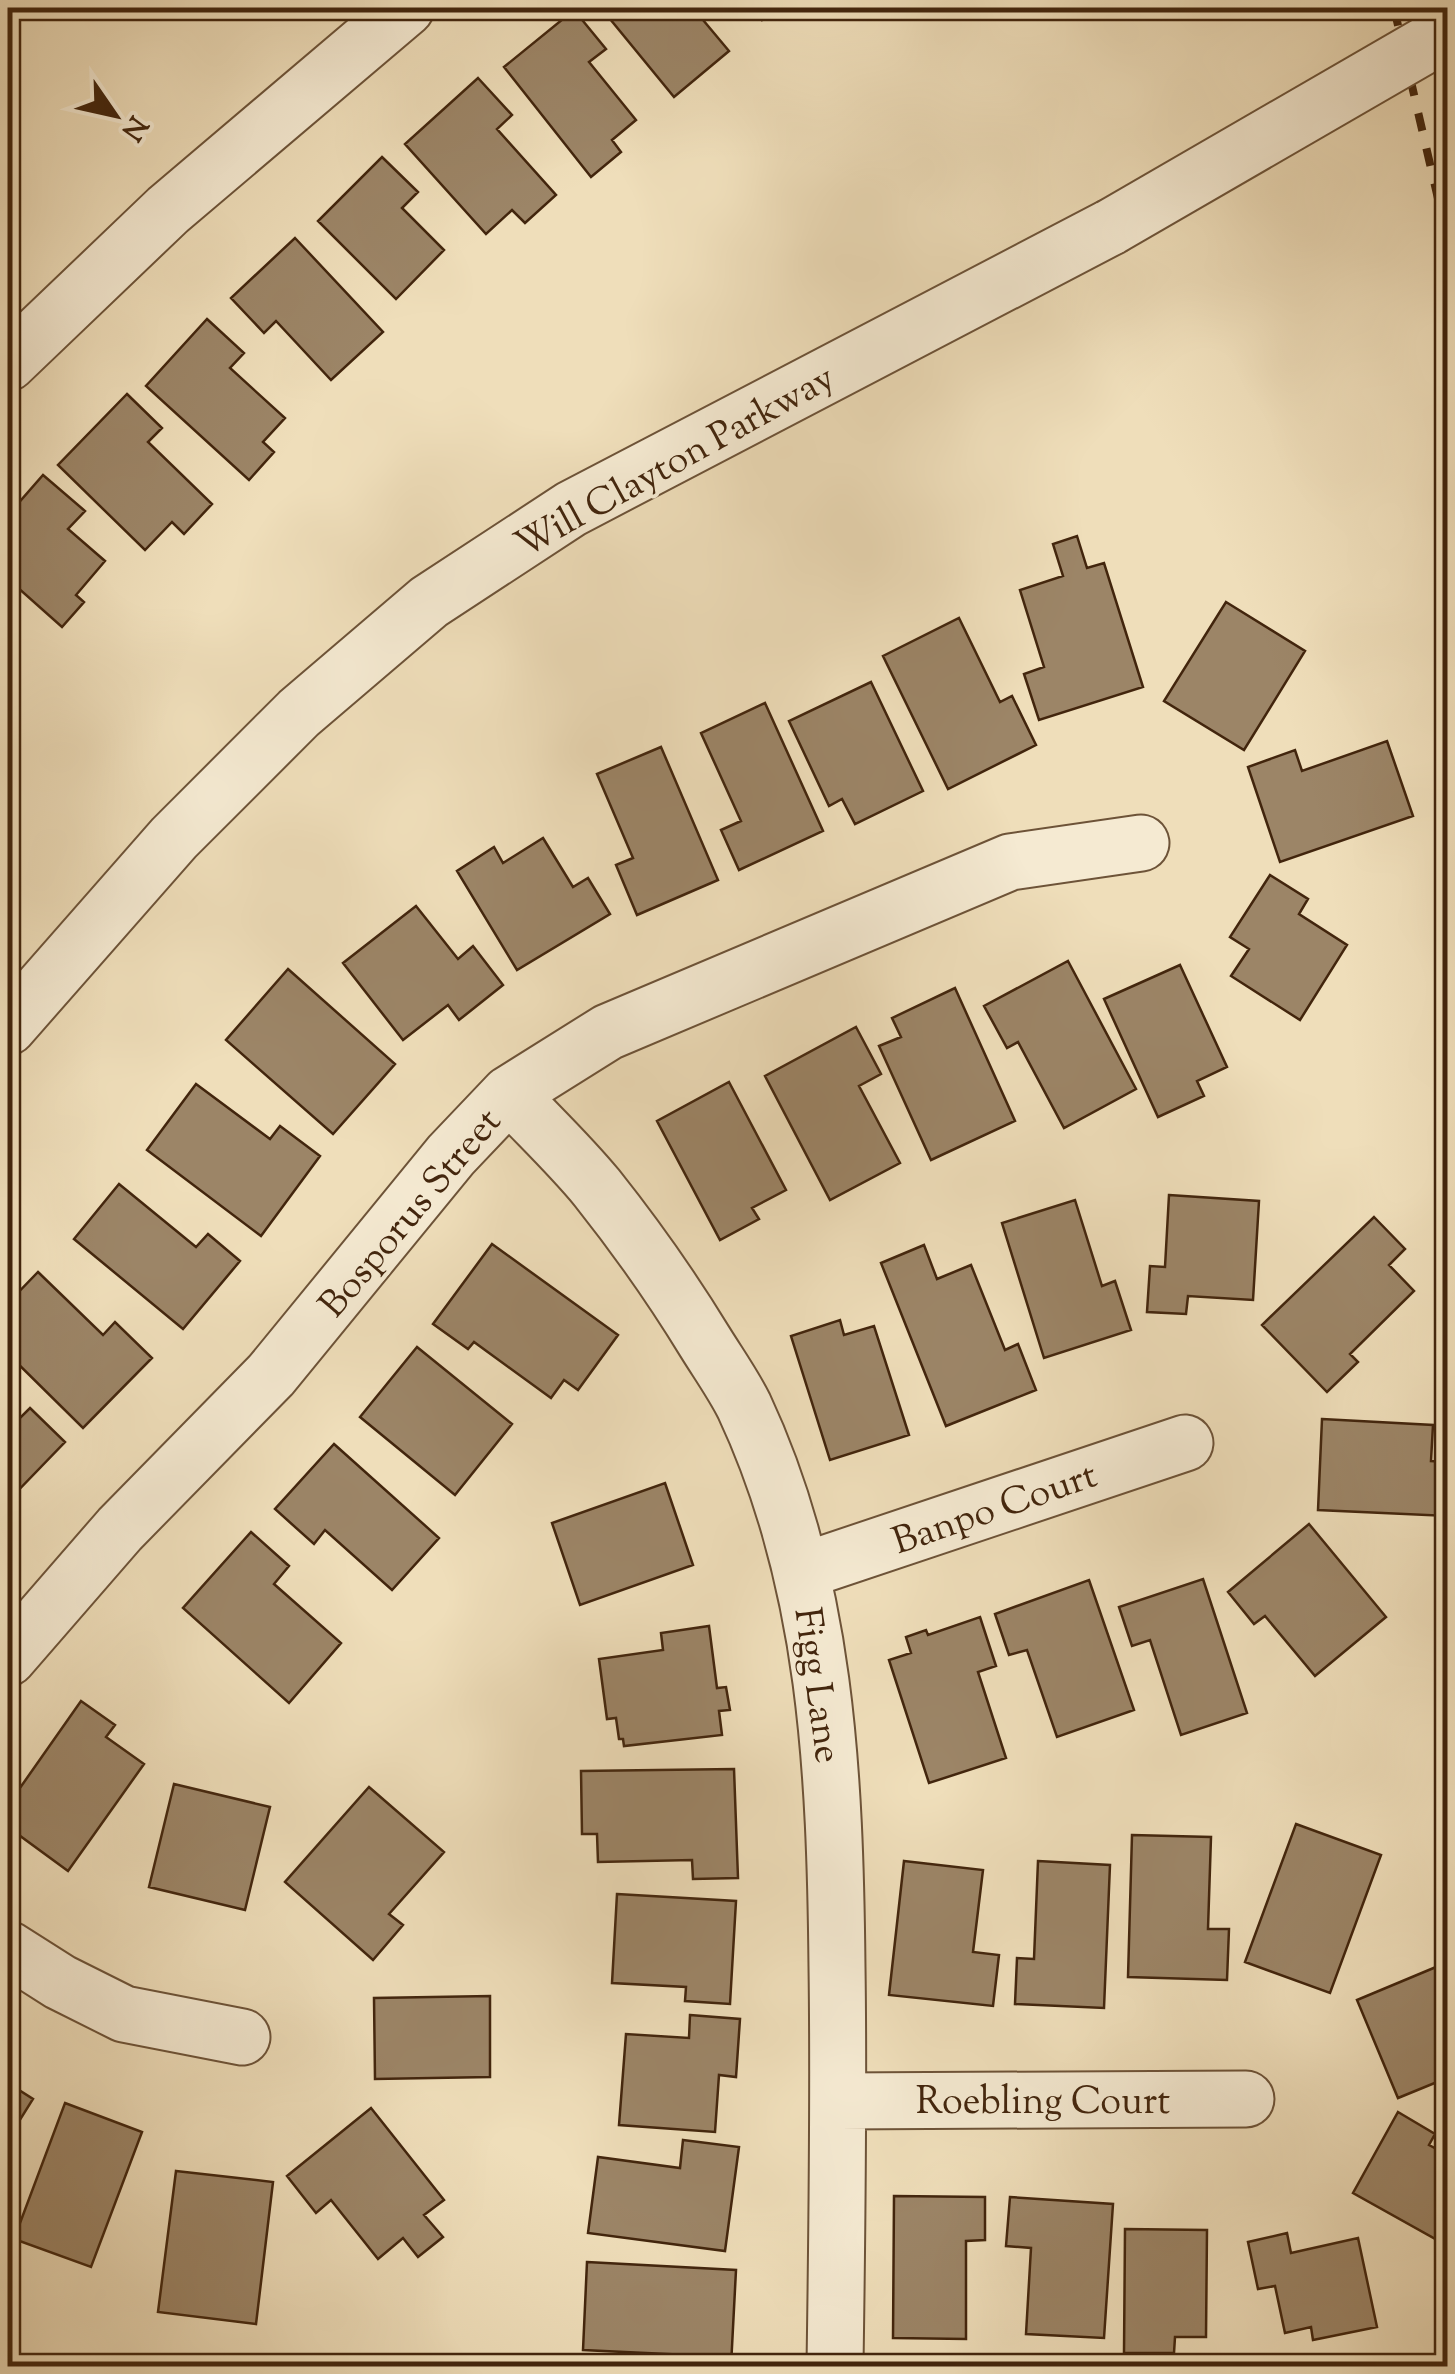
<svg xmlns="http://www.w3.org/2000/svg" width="1455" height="2374" viewBox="0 0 1455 2374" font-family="'Sorts Mill Goudy',serif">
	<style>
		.building { fill: #9c8567; stroke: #42250d; stroke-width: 2.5 }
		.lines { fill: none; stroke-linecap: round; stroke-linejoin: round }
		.minor-casing { stroke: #6d5338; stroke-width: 59 }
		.minor { stroke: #f5ead2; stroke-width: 55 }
		.rail { stroke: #42250d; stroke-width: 8; stroke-dasharray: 18 18; stroke-linecap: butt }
		.minor-bridge-casing { stroke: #6d5338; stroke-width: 59; stroke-linecap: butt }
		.minor-bridge { stroke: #f5ead2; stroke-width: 55 }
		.labels { text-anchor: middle; stroke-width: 8; stroke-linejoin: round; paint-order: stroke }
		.street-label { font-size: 38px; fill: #42250d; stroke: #f5ead2 }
	</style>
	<rect width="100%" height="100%" fill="#efdeba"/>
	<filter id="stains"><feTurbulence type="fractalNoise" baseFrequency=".002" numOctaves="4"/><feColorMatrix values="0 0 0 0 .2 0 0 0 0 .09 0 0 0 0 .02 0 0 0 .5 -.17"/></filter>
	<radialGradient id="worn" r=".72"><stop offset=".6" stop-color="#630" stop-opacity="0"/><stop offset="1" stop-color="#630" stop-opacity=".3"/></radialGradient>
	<path class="building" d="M 601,8 L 693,8 L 729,51 L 674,97 Z
		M 753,8 L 780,8 L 762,20 Z
		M 574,10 L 606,49 L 589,62 L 636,120 L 612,140 L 621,152 L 591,177 L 504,67 Z
		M 478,78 L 512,115 L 497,129 L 556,195 L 525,223 L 512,210 L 486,234 L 405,144 Z
		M 382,157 L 418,192 L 402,208 L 444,250 L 396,299 L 318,221 Z
		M 295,238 L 383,332 L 331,380 L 276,321 L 264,333 L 231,298 Z
		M 207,319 L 244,353 L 230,368 L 285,418 L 263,442 L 274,452 L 249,480 L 146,386 Z
		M 127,394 L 162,428 L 148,442 L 212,504 L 184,534 L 172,522 L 145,550 L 58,465 Z
		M 43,475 L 85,511 L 68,529 L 105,561 L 76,595 L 84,602 L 62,627 L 8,579 L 8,515 Z
		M 1077,536 L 1087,568 L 1104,563 L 1143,687 L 1039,720 L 1024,674 L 1044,667 L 1020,590 L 1063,576 L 1053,544 Z
		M 1226,602 L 1305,651 L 1244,750 L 1164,701 Z
		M 959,618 L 1000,702 L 1012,696 L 1036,745 L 948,789 L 883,656 Z
		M 871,682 L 923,791 L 855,824 L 842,799 L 829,806 L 789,721 Z
		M 765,703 L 823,831 L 739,870 L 721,830 L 741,821 L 701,733 Z
		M 1387,741 L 1413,816 L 1280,862 L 1248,767 L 1295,750 L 1302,771 Z
		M 661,747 L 718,880 L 637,915 L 616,865 L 633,858 L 597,774 Z
		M 543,838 L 573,887 L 588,878 L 610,914 L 517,970 L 457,871 L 494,847 L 503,863 Z
		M 1270,875 L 1308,899 L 1299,914 L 1347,945 L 1300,1020 L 1231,976 L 1249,949 L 1230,937 Z
		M 416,906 L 458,959 L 473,946 L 503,985 L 459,1020 L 448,1005 L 403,1040 L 343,963 Z
		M 1068,961 L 1136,1089 L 1064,1128 L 1018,1042 L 1007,1048 L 984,1006 Z
		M 1180,965 L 1227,1067 L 1197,1081 L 1204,1096 L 1158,1117 L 1104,999 Z
		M 288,969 L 395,1064 L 333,1134 L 226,1040 Z
		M 955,988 L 1015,1121 L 931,1160 L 879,1046 L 901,1037 L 892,1018 Z
		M 856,1027 L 881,1074 L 859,1086 L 900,1163 L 830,1200 L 765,1076 Z
		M 729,1082 L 786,1190 L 752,1208 L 759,1219 L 720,1240 L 657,1121 Z
		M 196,1084 L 270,1139 L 280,1126 L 320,1156 L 261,1236 L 147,1150 Z
		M 119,1184 L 196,1247 L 208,1234 L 240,1261 L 183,1329 L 74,1239 Z
		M 1169,1195 L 1259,1201 L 1253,1300 L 1188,1296 L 1186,1314 L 1147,1312 L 1150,1266 L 1165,1267 Z
		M 1075,1200 L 1102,1286 L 1115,1281 L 1131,1330 L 1044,1358 L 1002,1223 Z
		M 1374,1217 L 1405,1249 L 1389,1265 L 1414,1291 L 1350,1354 L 1358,1362 L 1327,1392 L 1262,1325 Z
		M 492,1244 L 618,1335 L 578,1390 L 564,1380 L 551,1398 L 474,1342 L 468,1349 L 433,1324 Z
		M 924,1245 L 937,1279 L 971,1265 L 1005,1350 L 1018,1344 L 1036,1390 L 946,1426 L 881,1263 Z
		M 38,1272 L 103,1335 L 115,1322 L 152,1358 L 83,1428 L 8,1354 L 8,1303 Z
		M 840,1320 L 844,1335 L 874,1326 L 909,1435 L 830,1460 L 791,1336 Z
		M 417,1347 L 512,1424 L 455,1495 L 360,1417 Z
		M 30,1408 L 65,1442 L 8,1501 L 8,1413 L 16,1422 Z
		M 1322,1419 L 1433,1425 L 1431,1461 L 1448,1462 L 1448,1516 L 1318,1510 Z
		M 334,1444 L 439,1538 L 392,1590 L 325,1530 L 314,1544 L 275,1509 Z
		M 665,1483 L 693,1565 L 580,1605 L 552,1523 Z
		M 1309,1524 L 1386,1617 L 1315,1676 L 1265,1616 L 1254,1624 L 1228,1592 Z
		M 251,1532 L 289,1566 L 274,1584 L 341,1643 L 289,1703 L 183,1608 Z
		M 1203,1579 L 1247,1713 L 1181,1735 L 1150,1640 L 1132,1646 L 1119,1607 Z
		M 1089,1580 L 1134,1710 L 1057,1737 L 1027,1650 L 1009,1655 L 995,1614 Z
		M 980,1617 L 996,1666 L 978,1672 L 1006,1758 L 929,1783 L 889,1660 L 911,1653 L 906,1637 L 926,1630 L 928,1635 Z
		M 709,1626 L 717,1688 L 726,1687 L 730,1710 L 719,1711 L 722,1735 L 624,1746 L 623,1739 L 619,1739 L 616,1718 L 607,1719 L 599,1659 L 663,1650 L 661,1633 Z
		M 81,1701 L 115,1725 L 106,1737 L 144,1764 L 68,1871 L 8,1827 L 8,1805 Z
		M 734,1769 L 738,1878 L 693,1879 L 692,1860 L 598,1862 L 597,1834 L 582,1834 L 581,1771 Z
		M 174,1784 L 270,1807 L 245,1910 L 149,1887 Z
		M 369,1787 L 444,1852 L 389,1914 L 403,1925 L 373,1960 L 285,1882 Z
		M 1296,1824 L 1381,1855 L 1330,1993 L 1245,1962 Z
		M 1132,1835 L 1211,1837 L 1208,1929 L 1229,1929 L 1227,1980 L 1128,1977 Z
		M 904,1861 L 983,1870 L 973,1952 L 999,1955 L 993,2006 L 889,1995 Z
		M 1038,1861 L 1110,1865 L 1104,2008 L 1015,2004 L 1017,1958 L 1034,1959 Z
		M 617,1894 L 736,1901 L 730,2004 L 685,2001 L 686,1987 L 612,1983 Z
		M 1448,1962 L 1448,2062 L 1436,2066 L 1442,2080 L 1398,2098 L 1357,2000 Z
		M 490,1996 L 490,2077 L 375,2079 L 374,1998 Z
		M 690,2015 L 740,2019 L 736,2077 L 719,2075 L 715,2132 L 619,2125 L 626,2034 L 689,2038 Z
		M 8,2083 L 33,2099 L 8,2139 Z
		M 65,2103 L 142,2132 L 91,2267 L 14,2239 Z
		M 371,2108 L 444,2200 L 424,2215 L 443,2237 L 418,2257 L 403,2238 L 378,2259 L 331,2200 L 316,2213 L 287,2176 Z
		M 1398,2112 L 1435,2134 L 1429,2145 L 1448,2155 L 1448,2246 L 1353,2193 Z
		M 683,2140 L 739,2147 L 725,2251 L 588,2233 L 598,2157 L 680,2168 Z
		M 176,2171 L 273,2182 L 256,2324 L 158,2312 Z
		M 894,2196 L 985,2197 L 985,2240 L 966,2241 L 966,2339 L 893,2338 Z
		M 1010,2197 L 1113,2204 L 1104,2338 L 1026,2334 L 1031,2248 L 1006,2246 Z
		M 1125,2229 L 1207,2230 L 1206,2337 L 1175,2337 L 1174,2353 L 1124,2353 Z
		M 1287,2233 L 1291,2253 L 1358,2238 L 1377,2327 L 1313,2340 L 1311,2327 L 1285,2333 L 1275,2286 L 1258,2289 L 1248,2242 Z
		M 587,2262 L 736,2270 L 731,2366 L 687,2366 L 687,2355 L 583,2350 Z"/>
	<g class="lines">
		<g class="minor-casing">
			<path id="minor" d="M 8,363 L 168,210 L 406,8
				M 8,1027 L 174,838 L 299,713 L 429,602 L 571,509 L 1111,227
				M 509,1094 C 538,1125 570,1155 597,1188 C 636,1237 672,1288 705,1342 C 718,1363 733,1384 744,1406 C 827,1583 835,1775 837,1967 C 839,2100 837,2233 835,2366
				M 803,1571 L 1185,1443
				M 8,1658 L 120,1529 L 271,1375 L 451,1155 L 509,1094 L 608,1032 L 1010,862 L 1141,843
				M 8,1949 L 60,1982 L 124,2014 L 242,2037
				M 839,2101 L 1246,2099"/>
		</g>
		<use href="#minor" class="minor"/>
		<path class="rail" d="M 1394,8 L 1448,242"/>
		<g class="minor-bridge-casing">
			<path id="minor-bridge" d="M 1111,227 L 1448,32"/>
		</g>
		<use href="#minor-bridge" class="minor-bridge"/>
	</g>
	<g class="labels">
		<g class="street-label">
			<text transform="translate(674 460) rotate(-29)" y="13">Will Clayton Parkway</text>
			<text transform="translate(409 1212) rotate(-50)" y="13">Bosporus Street</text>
			<text transform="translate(994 1507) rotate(-19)" y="13">Banpo Court</text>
			<text transform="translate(819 1685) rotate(82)" y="13">Figg Lane</text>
			<text x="1043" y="2113">Roebling Court</text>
		</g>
	</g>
	<rect width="1455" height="2374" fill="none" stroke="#efdeba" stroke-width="40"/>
	<rect x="10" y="10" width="1435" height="2354" fill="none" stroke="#42250d" stroke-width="5"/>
	<rect x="20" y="20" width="1415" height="2334" fill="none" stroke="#42250d" stroke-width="2.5"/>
	<g transform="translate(115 115) rotate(124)" stroke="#f5ead2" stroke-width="8" paint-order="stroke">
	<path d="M0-8L18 38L0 25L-18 38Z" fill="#42250d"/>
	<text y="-15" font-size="28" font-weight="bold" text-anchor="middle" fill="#42250d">N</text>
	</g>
	<rect width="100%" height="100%" filter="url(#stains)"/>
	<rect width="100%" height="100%" fill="url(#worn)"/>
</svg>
